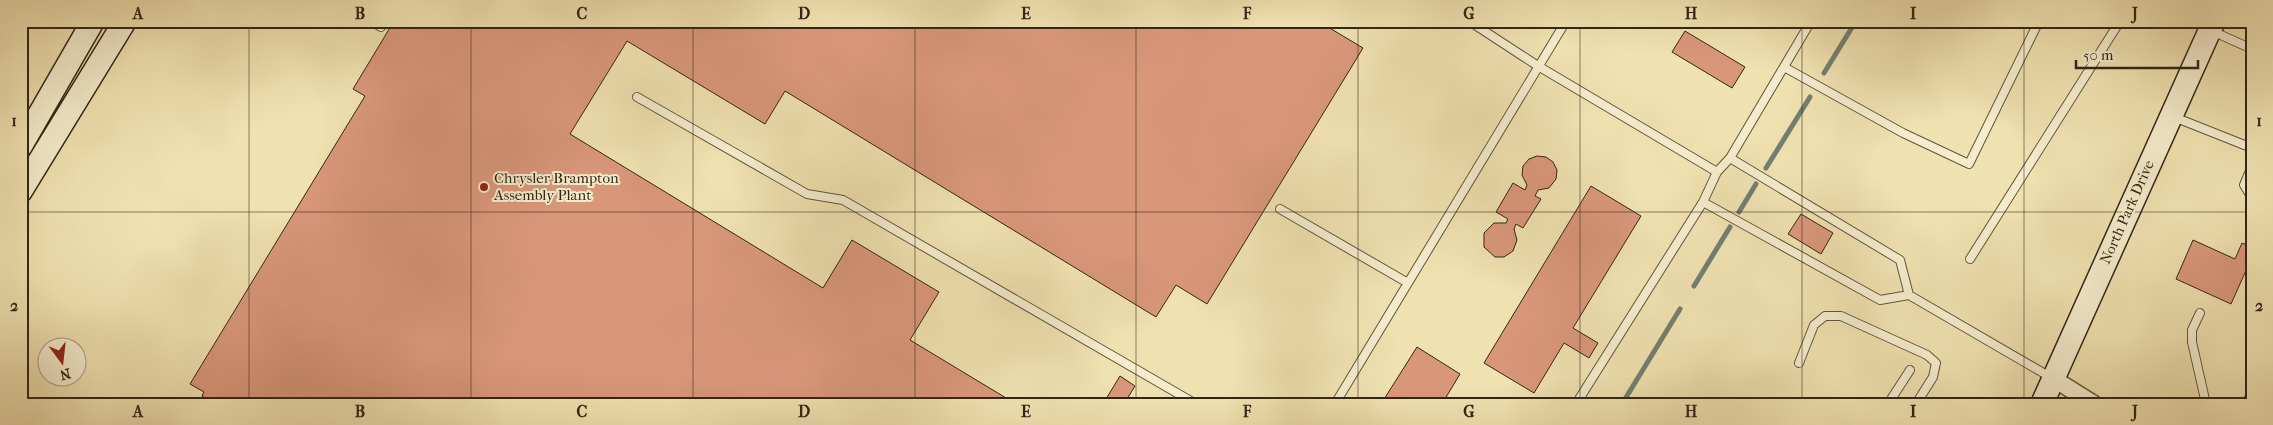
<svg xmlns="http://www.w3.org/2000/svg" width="2273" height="425" viewBox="0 0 2273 425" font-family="'IM FELL French Canon',serif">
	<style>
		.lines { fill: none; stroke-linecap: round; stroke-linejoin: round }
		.stream { stroke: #718072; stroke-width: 5 }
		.building { fill: #d9977a; stroke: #322514 }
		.lane-casing { stroke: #62543b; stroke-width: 10 }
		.street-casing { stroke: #62543b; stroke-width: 19 }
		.secondary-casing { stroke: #322514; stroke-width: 25 }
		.lane { stroke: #f5eccc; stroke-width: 8 }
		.street { stroke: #f5eccc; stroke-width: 16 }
		.secondary { stroke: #f5eccc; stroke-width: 22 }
		.grid { fill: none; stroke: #322514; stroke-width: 1; stroke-opacity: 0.55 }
		.poi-dot { fill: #8f2418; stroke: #f5eccc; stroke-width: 2 }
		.labels { text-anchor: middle; stroke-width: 4; stroke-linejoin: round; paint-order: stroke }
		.poi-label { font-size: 15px; fill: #322514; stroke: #f5eccc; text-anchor: start }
		.street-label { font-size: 15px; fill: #322514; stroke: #f5eccc }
		.neatline { fill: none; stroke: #322514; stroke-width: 2 }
		.grid-label { font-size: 16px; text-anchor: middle; font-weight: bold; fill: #322514 }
	</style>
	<rect width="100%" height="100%" fill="#f0e1b0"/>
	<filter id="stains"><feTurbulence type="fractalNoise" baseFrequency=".004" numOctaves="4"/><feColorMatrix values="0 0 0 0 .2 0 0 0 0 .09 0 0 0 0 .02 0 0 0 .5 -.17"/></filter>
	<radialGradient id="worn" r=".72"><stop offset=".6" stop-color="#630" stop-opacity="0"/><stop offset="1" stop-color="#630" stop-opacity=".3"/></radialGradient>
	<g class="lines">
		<path class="stream" d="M 1824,73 L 1856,21
			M 1766,168 L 1810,97
			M 1739,212 L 1756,184
			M 1694,286 L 1730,227
			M 1622,404 L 1680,309"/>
	</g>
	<path class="building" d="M 394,21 L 1318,21 L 1363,48 L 1207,304 L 1176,285 L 1156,317 L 785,91 L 765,124 L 627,41 L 570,134 L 823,288 L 852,240 L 939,292 L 910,340 L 1016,404 L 215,404 L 202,396 L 204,392 L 190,384 L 365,96 L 353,89 Z
		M 1685,31 L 1745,67 L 1732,88 L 1672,52 Z
		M 1537,156 L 1546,157 L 1553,162 L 1557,170 L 1556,179 L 1549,188 L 1538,190 L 1535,196 L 1541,199 L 1523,228 L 1516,224 L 1514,229 L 1517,240 L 1513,251 L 1504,257 L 1495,257 L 1484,247 L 1484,233 L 1494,223 L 1506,223 L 1508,219 L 1496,212 L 1513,183 L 1525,190 L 1527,185 L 1522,175 L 1523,166 L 1529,159 Z
		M 1591,186 L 1641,216 L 1573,328 L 1598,343 L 1589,358 L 1564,343 L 1534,393 L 1484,363 Z
		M 1801,214 L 1833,233 L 1821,254 L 1788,234 Z
		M 2193,240 L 2235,259 L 2242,243 L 2252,247 L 2252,267 L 2248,266 L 2231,304 L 2176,279 Z
		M 1417,347 L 1460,374 L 1442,404 L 1381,404 Z
		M 1120,376 L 1135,386 L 1124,404 L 1103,404 Z"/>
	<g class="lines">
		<g class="lane-casing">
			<path id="lane" d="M 371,21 L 381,27 L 385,21
				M 1469,21 L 1538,66 L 1717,172
				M 2212,31 L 2252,49
				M 1784,67 L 1903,133 L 1969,164 L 2039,21
				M 637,97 L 807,194 L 843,200 L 1196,404
				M 2174,117 L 2252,148
				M 1730,158 L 1900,260 L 1909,295
				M 2252,166 L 2244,185 L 2252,198
				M 1703,202 L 1880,300 L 1909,295 L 2052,378
				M 1280,209 L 1408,283
				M 1970,259 L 2120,21
				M 2200,313 L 2192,330 L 2192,342 L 2206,404
				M 1799,363 L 1814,325 L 1825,316 L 1841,316 L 1927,355 L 1936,363 L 1933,377 L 1916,404
				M 1335,404 L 1566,21
				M 1576,404 L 1703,202 L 1717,172 L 1730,158 L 1811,21
				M 1888,404 L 1910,370
				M 2246,404 L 2252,392"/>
		</g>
		<g class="street-casing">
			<path id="street" d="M 2054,379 L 2094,404"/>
		</g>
		<g class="secondary-casing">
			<path id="secondary" d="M 21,146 L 93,21
				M 21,191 L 125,21
				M 2042,404 L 2214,21"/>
		</g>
		<use href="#lane" class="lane"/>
		<use href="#street" class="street"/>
		<use href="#secondary" class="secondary"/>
	</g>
	<path class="grid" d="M 249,21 L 249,404M 471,21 L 471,404M 693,21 L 693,404M 915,21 L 915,404M 1136,21 L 1136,404M 1358,21 L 1358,404M 1580,21 L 1580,404M 1802,21 L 1802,404M 2024,21 L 2024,404M 21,212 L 2252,212"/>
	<circle class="poi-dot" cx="484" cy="187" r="5"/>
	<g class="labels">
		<g class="poi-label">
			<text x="494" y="183">Chrysler Brampton<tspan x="494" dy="17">Assembly Plant</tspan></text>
		</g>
		<g class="street-label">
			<text transform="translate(2127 212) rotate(-66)" y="5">North Park Drive</text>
		</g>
	</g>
	<rect width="2273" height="425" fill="none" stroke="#f0e1b0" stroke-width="55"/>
	<g transform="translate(62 362) rotate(165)"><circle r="24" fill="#f5eccc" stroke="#a79c82"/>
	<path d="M0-4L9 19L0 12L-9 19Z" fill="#8f2418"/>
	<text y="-8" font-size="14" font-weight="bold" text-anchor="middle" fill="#322514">N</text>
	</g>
	<path d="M2076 60v8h122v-8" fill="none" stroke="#322514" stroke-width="2.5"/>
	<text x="2083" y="60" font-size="15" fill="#322514" stroke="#f5eccc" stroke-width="4" paint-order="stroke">50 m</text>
	<rect x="28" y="28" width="2218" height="370" class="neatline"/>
	<g class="grid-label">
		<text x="138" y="19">A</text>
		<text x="360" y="19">B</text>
		<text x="582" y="19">C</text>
		<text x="804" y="19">D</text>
		<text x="1026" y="19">E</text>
		<text x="1247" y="19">F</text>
		<text x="1469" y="19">G</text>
		<text x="1691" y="19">H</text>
		<text x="1913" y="19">I</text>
		<text x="2135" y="19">J</text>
		<text x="14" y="126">1</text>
		<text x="2259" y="126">1</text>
		<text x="14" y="311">2</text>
		<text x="2259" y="311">2</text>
		<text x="138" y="417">A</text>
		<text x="360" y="417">B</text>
		<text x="582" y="417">C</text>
		<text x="804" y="417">D</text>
		<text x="1026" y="417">E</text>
		<text x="1247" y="417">F</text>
		<text x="1469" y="417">G</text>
		<text x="1691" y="417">H</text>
		<text x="1913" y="417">I</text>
		<text x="2135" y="417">J</text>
	</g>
	<rect width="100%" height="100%" filter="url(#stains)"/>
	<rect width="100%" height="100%" fill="url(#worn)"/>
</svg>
